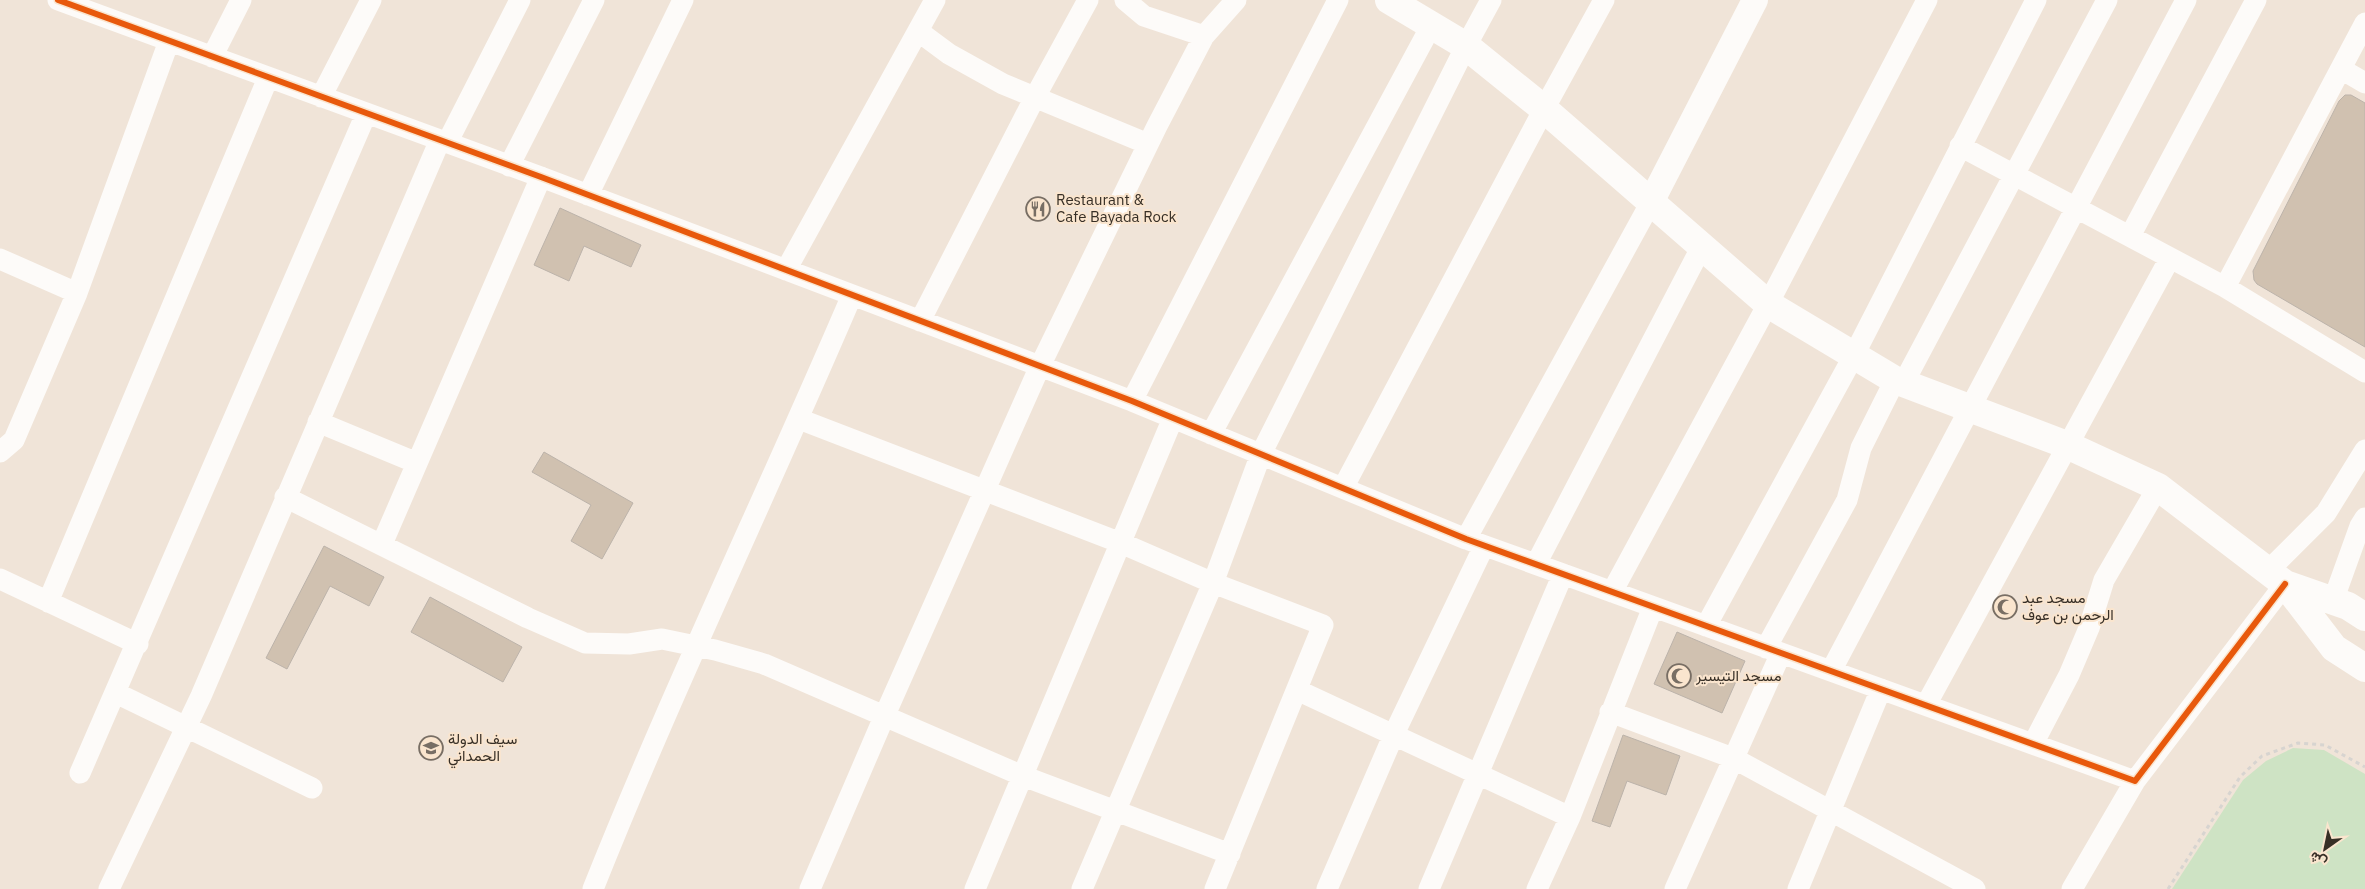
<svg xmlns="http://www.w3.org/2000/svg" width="2365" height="889" viewBox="0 0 2365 889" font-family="'IBM Plex Sans',Vazirmatn,sans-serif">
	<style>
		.green { fill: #cee3c4 }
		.building { fill: #d0c1b0; stroke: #bcb3aa }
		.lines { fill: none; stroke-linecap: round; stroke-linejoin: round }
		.path { stroke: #d7d4d0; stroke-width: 3; stroke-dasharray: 4 4; stroke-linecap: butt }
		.minor { stroke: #fdfbf9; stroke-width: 21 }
		.tertiary { stroke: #fdfbf9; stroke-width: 26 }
		.secondary { stroke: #fdfbf9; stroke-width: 28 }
		.cycleway-casing { stroke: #fae5ce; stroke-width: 9 }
		.cycleway { stroke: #e8590c; stroke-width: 6 }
		.labels { text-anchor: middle; stroke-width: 4; stroke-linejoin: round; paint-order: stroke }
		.poi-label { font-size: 15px; fill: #372f26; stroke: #fae5ce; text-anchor: start }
	</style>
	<rect width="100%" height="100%" fill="#f0e4d8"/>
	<path class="green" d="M 2293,748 L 2324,750 L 2365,774 L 2365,889 L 2172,889 L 2243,780 L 2266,761 Z"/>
	<path class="building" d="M 2345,95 L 2351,95 L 2365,103 L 2365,347 L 2257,284 L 2254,280 L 2253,271 L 2339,101 Z
		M 560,208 L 641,245 L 631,267 L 584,246 L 569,281 L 534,265 Z
		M 544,452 L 633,503 L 602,559 L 571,541 L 591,505 L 532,472 Z
		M 324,546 L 384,577 L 369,606 L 330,586 L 287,669 L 266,658 Z
		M 430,597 L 522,647 L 503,682 L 411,632 Z
		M 1677,632 L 1745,661 L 1722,713 L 1654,684 Z
		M 1623,735 L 1680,756 L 1666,795 L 1627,781 L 1610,827 L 1592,821 Z"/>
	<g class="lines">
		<path class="path" d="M 2168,889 L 2240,777 L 2262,756 L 2298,743 L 2325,745 L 2365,767"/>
		<path class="minor" d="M 58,0 L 541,177 L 1132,401 L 1466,539 L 2135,781 L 2285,584
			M 1125,0 L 1144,16 L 1204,36
			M 918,31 L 949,54 L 1003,84 L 1148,144
			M 212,57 L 241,0
			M 2341,69 L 2365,83
			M 321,97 L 371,0
			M 447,143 L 520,0
			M 1960,146 L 2225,287 L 2365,372
			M 509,166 L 594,0
			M 588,195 L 683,0
			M 2130,236 L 2256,0
			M 0,259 L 77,293 L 169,41
			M 786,270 L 935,0
			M 2225,287 L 2365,23
			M 920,321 L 1035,97 L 1088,0
			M 1903,384 L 2107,0
			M 1132,401 L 1338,0
			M 799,419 L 1121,543 L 1213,583 L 1323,625 L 1215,889
			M 318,422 L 417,463
			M 1211,434 L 1431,26
			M 0,452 L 14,440 L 77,293
			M 1343,488 L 1544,109 L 1604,0
			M 285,497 L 528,618 L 585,643 L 629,644 L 662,639 L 715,650 L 764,664 L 1023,776 L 1230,854
			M 1466,539 L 1651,202
			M 382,544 L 541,177
			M 1536,564 L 1702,246
			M 2269,570 L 2326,513 L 2365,450
			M 0,579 L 138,644
			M 1612,592 L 1768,304 L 1927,0
			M 2333,601 L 2360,526 L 2365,518
			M 48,602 L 268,78
			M 1706,626 L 1853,357 L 2036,0
			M 1766,648 L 1847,500 L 1861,448 L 1895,380
			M 1831,671 L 2186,0
			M 1297,690 L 1570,817
			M 116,693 L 312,788
			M 1926,705 L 2170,258
			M 1610,712 L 1733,758 L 1975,889
			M 2033,744 L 2069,675 L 2089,628 L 2104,580 L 2158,487
			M 80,773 L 366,114
			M 109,889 L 201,696 L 440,140
			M 593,889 C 673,688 767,494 852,295
			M 810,889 L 884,717 L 1040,366 L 1157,126 L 1204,36 L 1236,0
			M 975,889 L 1173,418
			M 1082,889 L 1213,583 L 1261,454 L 1466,46 L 1491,0
			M 1327,889 L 1394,734 L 1484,546
			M 1429,889 L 1563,574
			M 1537,889 L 1570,817 L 1653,607
			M 1675,889 L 1781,653
			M 1798,889 L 1881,689
			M 2072,889 L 2135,781"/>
		<path class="tertiary" d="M 1651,202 L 1755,0"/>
		<path class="secondary" d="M 1389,0 L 1466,46 L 1544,109 L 1768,304 L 1895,380 L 2067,445 L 2158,487 L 2285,584 L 2334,648 L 2365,668
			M 2285,584 L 2348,606 L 2365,617"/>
		<g class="cycleway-casing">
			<path id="cycleway" d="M 58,0 L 541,177 L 1132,401 L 1466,539 L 2135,781 L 2285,584"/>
		</g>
		<use href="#cycleway" class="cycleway"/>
	</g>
	<defs>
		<g id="restaurant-ring" transform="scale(1.25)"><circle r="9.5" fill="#fae5ce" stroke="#786e64" stroke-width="1.5"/><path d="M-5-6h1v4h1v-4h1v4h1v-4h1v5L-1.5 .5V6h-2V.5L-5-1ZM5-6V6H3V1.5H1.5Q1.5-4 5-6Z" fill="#786e64"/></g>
		<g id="mosque-ring" transform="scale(1.25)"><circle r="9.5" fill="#fae5ce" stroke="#786e64" stroke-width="1.5"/><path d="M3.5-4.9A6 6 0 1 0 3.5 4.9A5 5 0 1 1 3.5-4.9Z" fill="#786e64"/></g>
		<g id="school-ring" transform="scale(1.25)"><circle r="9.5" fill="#fae5ce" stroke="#786e64" stroke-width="1.5"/><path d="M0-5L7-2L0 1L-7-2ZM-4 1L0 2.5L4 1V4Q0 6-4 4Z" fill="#786e64"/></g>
	</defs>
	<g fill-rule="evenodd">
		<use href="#restaurant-ring" x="1038" y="209"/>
		<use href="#mosque-ring" x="2005" y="607"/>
		<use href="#mosque-ring" x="1679" y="676"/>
		<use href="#school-ring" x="431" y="748"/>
	</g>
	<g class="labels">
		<g class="poi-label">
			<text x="1056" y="205">Restaurant &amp;<tspan x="1056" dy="17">Cafe Bayada Rock</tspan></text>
			<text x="2022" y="603">مسجد عبد<tspan x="2022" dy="17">الرحمن بن عوف</tspan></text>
			<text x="1696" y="681">مسجد التيسير</text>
			<text x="448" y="744">سيف الدولة<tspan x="448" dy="17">الحمداني</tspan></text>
		</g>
	</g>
	<g transform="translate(2325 849) rotate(213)" stroke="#fae5ce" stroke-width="4" paint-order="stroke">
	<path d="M0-4L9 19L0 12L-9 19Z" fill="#372f26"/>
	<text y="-8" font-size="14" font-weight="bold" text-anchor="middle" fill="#372f26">ش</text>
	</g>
</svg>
